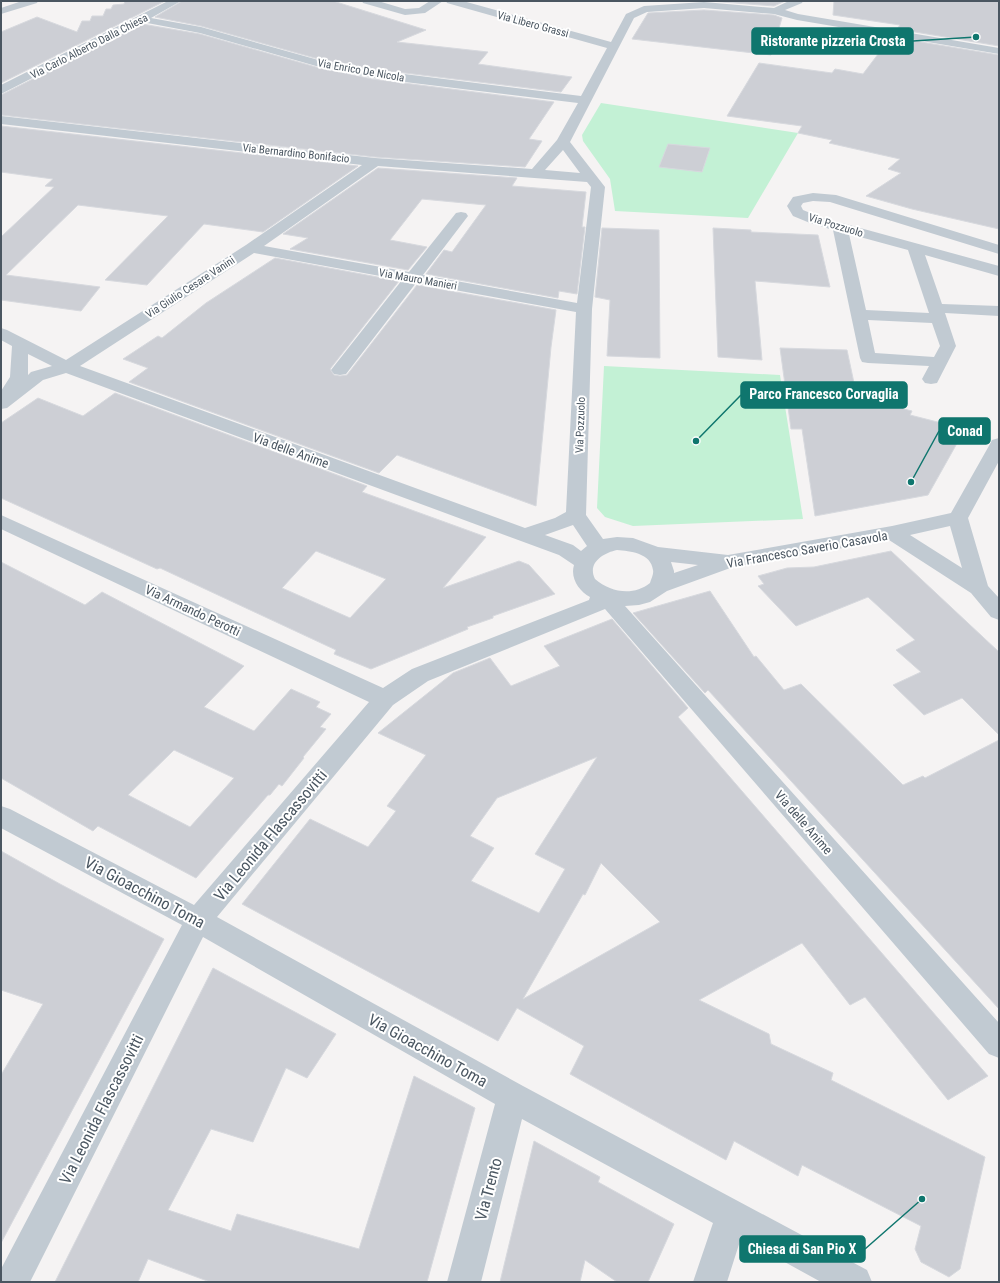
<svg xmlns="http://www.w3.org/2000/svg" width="1000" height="1283" viewBox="0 0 1000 1283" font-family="'Roboto Condensed',sans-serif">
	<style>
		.green { fill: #c3f1d5 }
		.building { fill: #cdcfd5; stroke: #d7d9de; fill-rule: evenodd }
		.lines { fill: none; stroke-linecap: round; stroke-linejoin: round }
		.street { fill: #c1cad2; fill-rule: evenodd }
		.labels { text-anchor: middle; stroke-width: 4; stroke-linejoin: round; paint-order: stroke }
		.far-street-label { font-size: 11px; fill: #4a5661; stroke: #fff }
		.street-label { font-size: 13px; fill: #4a5661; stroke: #fff }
		.near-street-label { font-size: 16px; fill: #4a5661; stroke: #fff }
		.leader { fill: none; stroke: #0f766e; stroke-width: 1.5 }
		.callout-dot { fill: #0f766e; stroke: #fff; stroke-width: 1.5 }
		.callout { fill: #0f766e; stroke: #0f766e; stroke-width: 1.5 }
		.callout-label { font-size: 14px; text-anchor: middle; font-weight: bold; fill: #fff }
	</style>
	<rect width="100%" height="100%" fill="#f5f3f3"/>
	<path class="green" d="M 601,103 L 798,133 L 748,218 L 615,211 L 610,179 L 583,141 L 582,135 Z
		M 604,366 L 780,375 L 803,519 L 633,526 L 605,517 L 597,508 Z"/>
	<path class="building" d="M 125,1 L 165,1 L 1,83 L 1,32 L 37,17 L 77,32 L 82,21 L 90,21 L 92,16 L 103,16 L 106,9 L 111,9 L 113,5 L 124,4 Z
		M 182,1 L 333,1 L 426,30 L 397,42 L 488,52 L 478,64 L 572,77 L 561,92 L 372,69 L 322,60 L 201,26 L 155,17 Z
		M 710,1 L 785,1 L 774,6 Z
		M 834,1 L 999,1 L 999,46 L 897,29 L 900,25 L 833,15 Z
		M 704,10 L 774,15 L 782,18 L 771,55 L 632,39 L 648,13 Z
		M 142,24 L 200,34 L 316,67 L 372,79 L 554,102 L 529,139 L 542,141 L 525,167 L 375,157 L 1,115 L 1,95 Z
		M 891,37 L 999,55 L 999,229 L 912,209 L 866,196 L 901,173 L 888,169 L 900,159 L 829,143 L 832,140 L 798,133 L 802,126 L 727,116 L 759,63 L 832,73 L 835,69 L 863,74 Z
		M 1,126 L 358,166 L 263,232 L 204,224 L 147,285 L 105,280 L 168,216 L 78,205 L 6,275 L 100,287 L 81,311 L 1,300 L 1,237 L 54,187 L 45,186 L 53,179 L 1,172 Z
		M 668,144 L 710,148 L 702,172 L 659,167 Z
		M 378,168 L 517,178 L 512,186 L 586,192 L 582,227 L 585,227 L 577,294 L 559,291 L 558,298 L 426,274 L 444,250 L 452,252 L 486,205 L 422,199 L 390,240 L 427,247 L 408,270 L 290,249 L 308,238 L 283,234 Z
		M 602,228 L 659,230 L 660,358 L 607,356 L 610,300 L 595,297 Z
		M 713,228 L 751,230 L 751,232 L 818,235 L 830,287 L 755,281 L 762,360 L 718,357 Z
		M 275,258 L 399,281 L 330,369 L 334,375 L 340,376 L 347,375 L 417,285 L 556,310 L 551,347 L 536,506 L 397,455 L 379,473 L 129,382 L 148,368 L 123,359 L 158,336 L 162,338 L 206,303 Z
		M 780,348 L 847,350 L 857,397 L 912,411 L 910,415 L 965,429 L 928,495 L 815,516 L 802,429 L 791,429 Z
		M 115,393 L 367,486 L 362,492 L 486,537 L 443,588 L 519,561 L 529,565 L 555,594 L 493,616 L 493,618 L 467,627 L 468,629 L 371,669 L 334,654 L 336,650 L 160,568 L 157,569 L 1,498 L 1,423 L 38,398 L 83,416 ZM 316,551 L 386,579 L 350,618 L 282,588 Z
		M 891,551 L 999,652 L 999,735 L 962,698 L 924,715 L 893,685 L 921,672 L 896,650 L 915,640 L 868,597 L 796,626 L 758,586 L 764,584 L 758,576 L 787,568 L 814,567 Z
		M 1,562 L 85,605 L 102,592 L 244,666 L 204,707 L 254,731 L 291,689 L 320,702 L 316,707 L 331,714 L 320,727 L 326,729 L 303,757 L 304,758 L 282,786 L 279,784 L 270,795 L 268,795 L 196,878 L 98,826 L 93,831 L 1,778 ZM 174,750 L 234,778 L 190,827 L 128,795 Z
		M 710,591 L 754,657 L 756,656 L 784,690 L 801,684 L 903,785 L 923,776 L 925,778 L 999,740 L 999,1009 L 708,690 L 705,693 L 633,613 Z
		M 612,619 L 688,708 L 678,717 L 988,1076 L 948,1100 L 865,997 L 850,1005 L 802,943 L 699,1000 L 769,1034 L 771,1044 L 833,1073 L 831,1080 L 985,1157 L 960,1269 L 949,1277 L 921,1262 L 915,1249 L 921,1226 L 802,1165 L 798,1176 L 734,1141 L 726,1160 L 570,1074 L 584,1046 L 517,1008 L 498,1041 L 242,904 L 310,819 L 368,847 L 396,811 L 387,806 L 426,755 L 378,733 L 453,673 L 490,658 L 511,686 L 560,666 L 544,646 ZM 597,757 L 535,854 L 565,869 L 539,913 L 471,881 L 494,848 L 470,836 L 497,798 ZM 601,863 L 660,922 L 523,999 L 583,894 L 585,895 Z
		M 1,851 L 60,884 L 164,939 L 1,1243 L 1,1075 L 43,1004 L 1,990 Z
		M 213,968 L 336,1034 L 307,1078 L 286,1068 L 253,1142 L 211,1129 L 168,1210 L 231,1231 L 237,1214 L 359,1249 L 414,1076 L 475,1108 L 427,1282 L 210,1282 L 148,1259 L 138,1282 L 55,1282 Z
		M 534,1141 L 600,1177 L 598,1182 L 674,1224 L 648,1282 L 617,1282 L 585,1260 L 580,1282 L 500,1282 Z"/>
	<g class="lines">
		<path class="street" d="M 22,1 L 38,1 L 37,3 L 1,14 L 1,8 Z
			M 168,1 L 181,1 L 151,18 L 201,27 L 322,61 L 372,70 L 581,96 L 607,48 L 447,3 L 446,1 L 463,1 L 611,42 L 626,14 L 644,6 L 704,2 L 774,8 L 789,1 L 803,1 L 802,3 L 785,10 L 798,14 L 999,48 L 999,54 L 797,20 L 774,14 L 704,8 L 647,12 L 634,18 L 570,142 L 605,187 L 592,309 L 586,515 L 603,539 L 617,537 L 633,538 L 658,547 L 728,555 L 892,526 L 951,513 L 990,444 L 992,440 L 999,438 L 999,461 L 968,518 L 988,586 L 999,598 L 999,620 L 991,617 L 971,593 L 889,540 L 733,567 L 667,591 L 650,602 L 639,605 L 625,606 L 999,1023 L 999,1058 L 989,1054 L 605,609 L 428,681 L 393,705 L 217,917 L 523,1086 L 867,1270 L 872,1282 L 821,1282 L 741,1238 L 727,1282 L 693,1282 L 713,1223 L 522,1119 L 481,1282 L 447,1282 L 495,1104 L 203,937 L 30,1282 L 1,1282 L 1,1269 L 182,925 L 1,828 L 1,806 L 10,809 L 194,905 L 369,702 L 1,529 L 1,515 L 383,688 L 412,669 L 589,600 L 590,597 C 579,591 570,578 574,565 L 559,555 L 66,373 L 43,380 L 7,408 L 1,409 L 1,391 L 10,377 L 12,346 L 1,340 L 1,328 L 7,330 L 66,360 L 246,245 L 362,165 L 1,124 L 1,116 L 375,158 L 532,169 L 557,140 L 578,103 L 372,78 L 316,66 L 200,33 L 142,22 L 1,94 L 1,85 ZM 563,150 L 580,173 L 545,170 ZM 378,166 L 587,182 L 591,187 L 577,303 L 423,275 L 468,216 L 466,213 L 461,212 L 456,213 L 409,272 L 264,246 ZM 254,253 L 402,280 L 331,370 L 334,374 L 340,375 L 346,374 L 416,283 L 576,312 L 566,512 L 555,518 L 525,528 L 80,366 ZM 28,354 L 52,366 L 31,372 L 28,375 ZM 573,525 L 587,546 L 581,551 L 573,545 L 545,535 ZM 950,526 L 962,568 L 910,535 ZM 617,550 C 630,551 651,553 653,570 C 654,574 651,579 650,583 C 634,596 611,593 595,579 C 587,563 603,553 617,550 ZM 671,562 L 698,565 L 674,573 L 674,571 Z
			M 362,1 L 378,1 L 405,9 L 419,8 L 430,1 L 443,1 L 425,13 L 405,15 L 363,3 Z
			M 813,193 L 836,195 L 999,245 L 999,254 L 830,202 L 813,201 L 803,203 L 801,206 L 803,210 L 820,217 L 999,266 L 999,276 L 925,255 L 942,304 L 999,306 L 999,316 L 945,313 L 956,346 L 937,383 L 931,384 L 925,383 L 922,379 L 929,366 L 868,363 L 862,362 L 860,358 L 833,230 L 810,223 L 793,216 L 787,206 L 793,197 ZM 849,234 L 908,250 L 929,313 L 866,310 ZM 868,320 L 932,323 L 940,346 L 934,357 L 875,353 Z"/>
	</g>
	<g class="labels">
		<g class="far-street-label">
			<text transform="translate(533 24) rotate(15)" y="4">Via Libero Grassi</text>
			<text transform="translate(89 46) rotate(-27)" y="4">Via Carlo Alberto Dalla Chiesa</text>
			<text transform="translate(361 70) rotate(10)" y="4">Via Enrico De Nicola</text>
			<text transform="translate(296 153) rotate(6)" y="4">Via Bernardino Bonifacio</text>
			<text transform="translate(836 225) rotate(17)" y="4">Via Pozzuolo</text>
			<text transform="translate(418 279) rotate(10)" y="4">Via Mauro Manieri</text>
			<text transform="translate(190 287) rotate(-33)" y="4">Via Giulio Cesare Vanini</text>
			<text transform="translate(580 425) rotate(-88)" y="4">Via Pozzuolo</text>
		</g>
		<g class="street-label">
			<text transform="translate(291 450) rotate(20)" y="5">Via delle Anime</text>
			<text transform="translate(807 549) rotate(-10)" y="5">Via Francesco Saverio Casavola</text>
			<text transform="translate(193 610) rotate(25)" y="5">Via Armando Perotti</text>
			<text transform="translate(804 822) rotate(49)" y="5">Via delle Anime</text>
		</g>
		<g class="near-street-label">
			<text transform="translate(270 835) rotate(-50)" y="6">Via Leonida Flascassovitti</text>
			<text transform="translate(145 892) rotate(28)" y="6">Via Gioacchino Toma</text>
			<text transform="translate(428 1050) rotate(29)" y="6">Via Gioacchino Toma</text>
			<text transform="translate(101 1109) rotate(-63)" y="6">Via Leonida Flascassovitti</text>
			<text transform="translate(488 1189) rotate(-75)" y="6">Via Trento</text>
		</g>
	</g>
	<path class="leader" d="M976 37L913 41M696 441L741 395M911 482L939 431M922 1199L865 1249"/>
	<g class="callout-dot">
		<circle cx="976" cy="37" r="4"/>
		<circle cx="696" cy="441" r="4"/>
		<circle cx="911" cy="482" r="4"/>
		<circle cx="922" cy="1199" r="4"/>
	</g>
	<g class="callout">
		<rect x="752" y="28" width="161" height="26" rx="4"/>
		<rect x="741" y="382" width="166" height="26" rx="4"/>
		<rect x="939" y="418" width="51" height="26" rx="4"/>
		<rect x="740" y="1236" width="125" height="26" rx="4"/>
	</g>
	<g class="callout-label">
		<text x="833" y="46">Ristorante pizzeria Crosta</text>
		<text x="824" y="399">Parco Francesco Corvaglia</text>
		<text x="965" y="436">Conad</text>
		<text x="802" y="1254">Chiesa di San Pio X</text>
	</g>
	<rect width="1000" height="1283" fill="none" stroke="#4a5661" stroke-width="4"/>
</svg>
